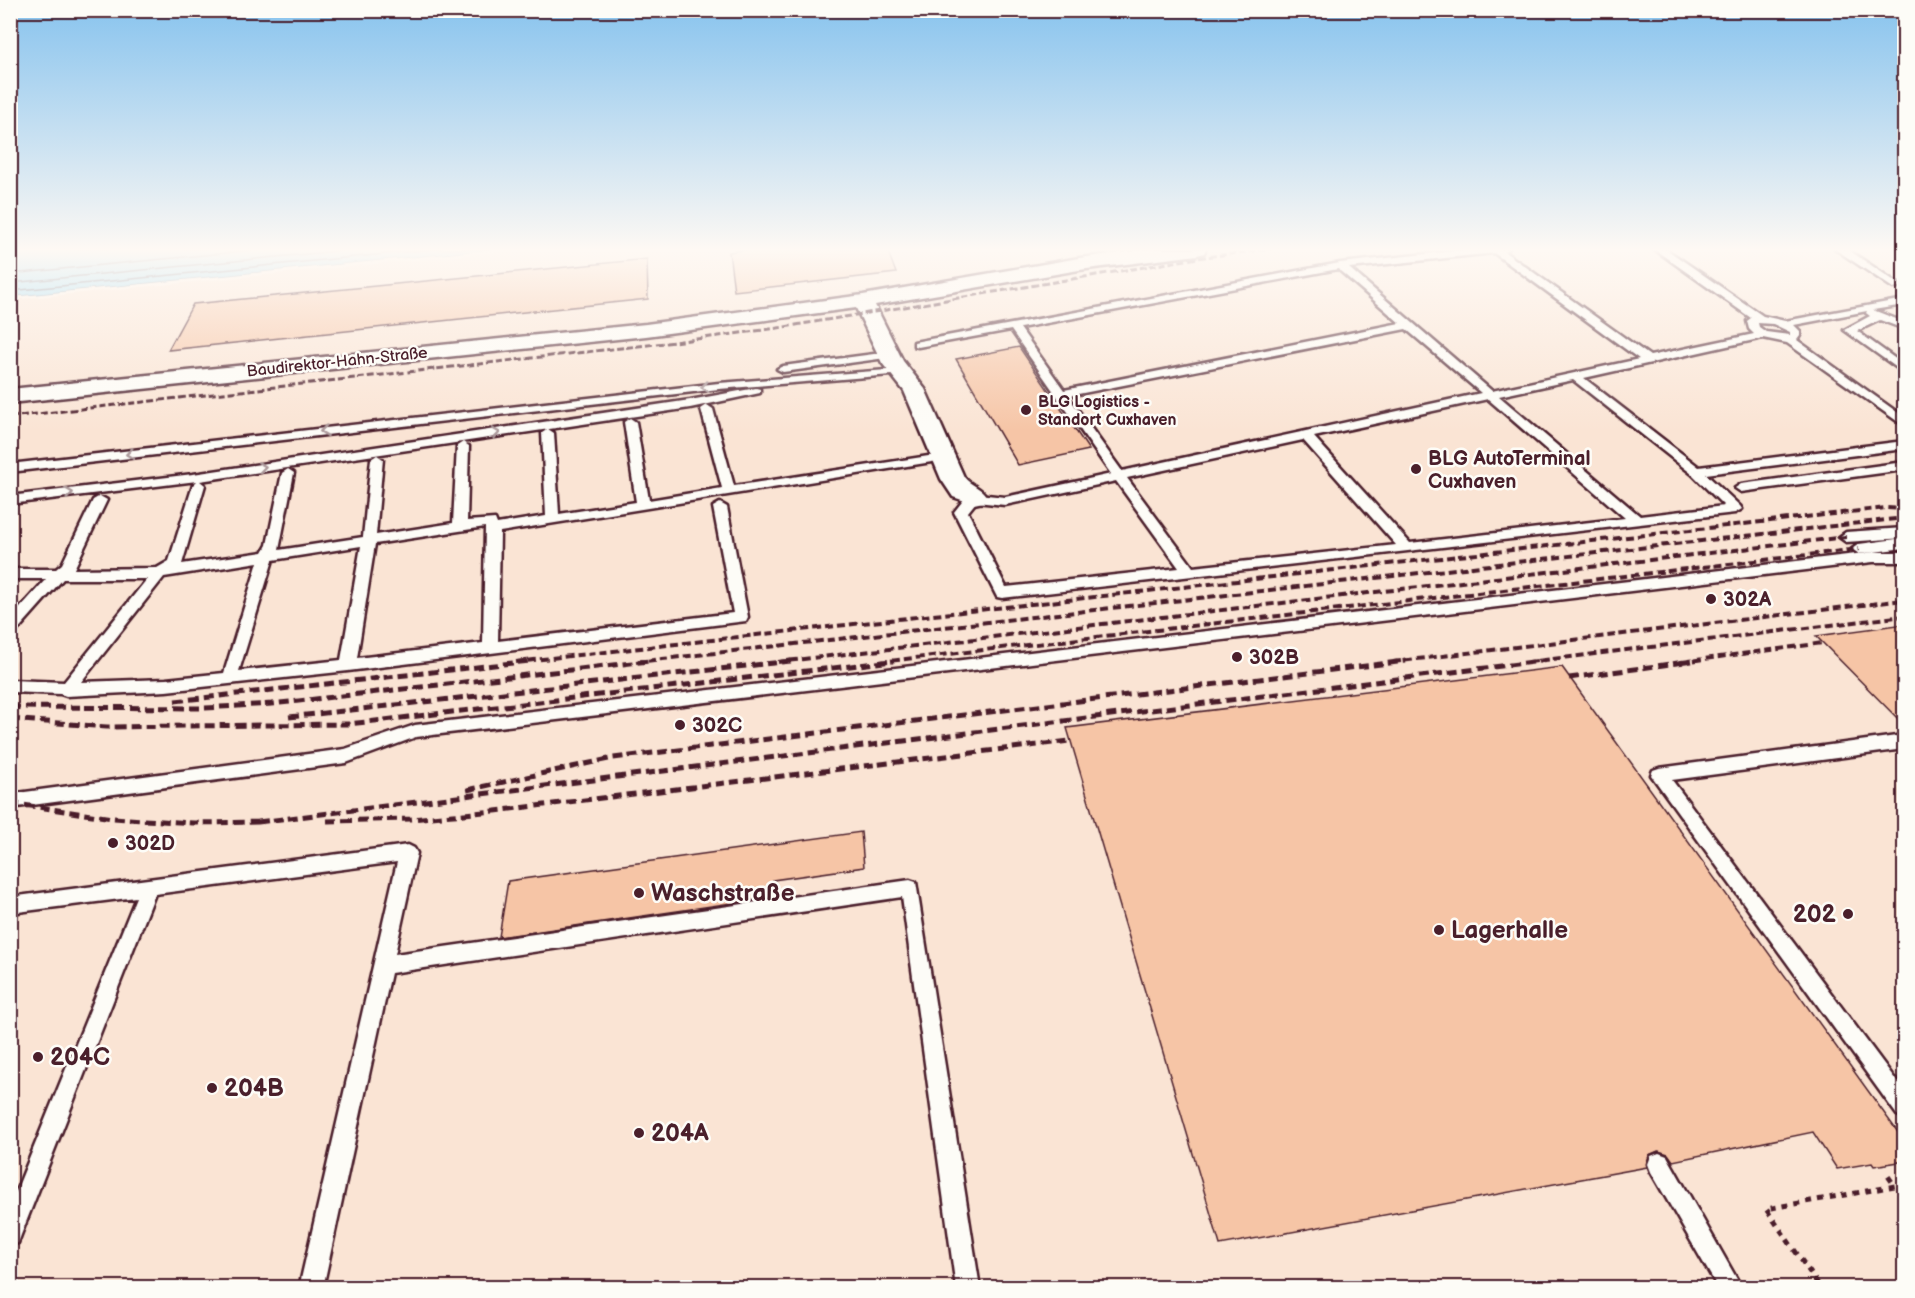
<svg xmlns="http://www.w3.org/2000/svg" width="1915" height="1298" viewBox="0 0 1915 1298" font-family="'Balsamiq Sans',sans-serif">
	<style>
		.built { fill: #fae4d4 }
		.water { fill: #95daf7; stroke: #778fa5; stroke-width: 1.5 }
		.pier { fill: #fcf1e7 }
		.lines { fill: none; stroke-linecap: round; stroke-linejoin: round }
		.shore { stroke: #686a7d; stroke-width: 1.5 }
		.building { fill: #f6c5a6; stroke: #4a1f2b; stroke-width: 1.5 }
		.service-casing { stroke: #4a1f2b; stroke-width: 5 }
		.minor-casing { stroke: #4a1f2b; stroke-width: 5 }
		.path { stroke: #4a1f2b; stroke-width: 5; stroke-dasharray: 6 6; stroke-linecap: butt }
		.service { fill: #fdfcf7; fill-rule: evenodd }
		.minor { fill: #fdfcf7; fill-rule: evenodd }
		.rail-far2 { stroke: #4a1f2b; stroke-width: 3; stroke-dasharray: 7 3; stroke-linecap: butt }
		.rail-far1 { stroke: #4a1f2b; stroke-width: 4; stroke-dasharray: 8 4; stroke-linecap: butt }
		.rail { stroke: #4a1f2b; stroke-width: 5; stroke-dasharray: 10 5; stroke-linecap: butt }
		.oneway { stroke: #ac999b }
		.poi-dot { fill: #4a1f2b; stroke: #fdfcf7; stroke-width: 2 }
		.labels { text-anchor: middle; stroke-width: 5; stroke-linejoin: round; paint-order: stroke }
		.far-street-label { font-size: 16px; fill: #4a1f2b; stroke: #fdfcf7 }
		.far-poi-label { font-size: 16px; font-weight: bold; fill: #4a1f2b; stroke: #fdfcf7; text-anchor: start }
		.poi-label { font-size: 20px; font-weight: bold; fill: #4a1f2b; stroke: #fdfcf7; text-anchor: start }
		.near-poi-label { font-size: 24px; font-weight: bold; fill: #4a1f2b; stroke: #fdfcf7; text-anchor: start }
	</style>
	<rect width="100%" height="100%" fill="#fcf1e7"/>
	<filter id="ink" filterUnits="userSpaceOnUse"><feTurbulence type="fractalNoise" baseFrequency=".0167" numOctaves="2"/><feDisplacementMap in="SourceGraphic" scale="12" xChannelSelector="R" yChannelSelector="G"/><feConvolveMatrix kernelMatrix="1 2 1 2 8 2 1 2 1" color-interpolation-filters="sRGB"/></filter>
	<g filter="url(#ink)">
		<path class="built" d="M 497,249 L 1904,249 L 1904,1287 L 11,1288 L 11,297 Z"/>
		<path class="water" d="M 11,249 L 497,249 L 11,297 Z"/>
		<path class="pier" d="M 497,249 L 500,249 L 497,252 L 10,300 L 11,297 Z"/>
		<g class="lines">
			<path class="shore" d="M 10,274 L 266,249
				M 10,283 L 358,249
				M 10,291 L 435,249"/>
		</g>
		<path class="building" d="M 751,249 L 887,249 L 896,273 L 734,291 L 729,252 Z
			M 647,259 L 648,299 L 168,350 L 193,304 Z
			M 1019,347 L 1089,450 L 1018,465 L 956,359 Z
			M 1905,624 L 1905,726 L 1816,636 Z
			M 1562,667 L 1905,1142 L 1905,1161 L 1874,1166 L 1872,1163 L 1837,1169 L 1813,1132 L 1673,1161 L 1668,1154 L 1658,1151 L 1649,1155 L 1647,1167 L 1220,1245 L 1067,728 Z
			M 861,832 L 864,867 L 773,880 L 773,897 L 499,937 L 508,881 Z"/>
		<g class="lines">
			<g class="service-casing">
				<path id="service" d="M 1473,249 L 1509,249 L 1505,252 L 1650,356 L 1754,334 L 1749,329 L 1747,321 L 1751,318 L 1654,249 L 1666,249 L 1763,316 L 1785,321 L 1904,299 L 1904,305 L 1873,310 L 1904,322 L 1904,329 L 1880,320 L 1857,331 L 1904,365 L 1904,373 L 1844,330 L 1870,316 L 1866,313 L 1867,311 L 1794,325 L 1800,331 L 1800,336 L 1797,340 L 1904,417 L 1904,426 L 1787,343 L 1763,338 L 1584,378 L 1699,467 L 1904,441 L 1904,449 L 1706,474 L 1740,506 L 1742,509 L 1735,513 L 1002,598 L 997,597 L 954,512 L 969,493 L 1005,497 L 1111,474 L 1011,330 L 918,347 L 914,346 L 914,342 L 1340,263 ZM 1494,253 L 1639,359 L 1492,391 L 1349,268 ZM 1338,269 L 1400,323 L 1064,390 L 1020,328 ZM 1758,323 L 1773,324 L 1790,332 L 1790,335 L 1766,332 L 1759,327 ZM 1406,329 L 1481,393 L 1122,471 L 1068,396 ZM 1573,380 L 1692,474 L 1724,506 L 1640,516 L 1499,396 ZM 1488,399 L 1625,518 L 1410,543 L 1314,437 ZM 1303,440 L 1396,545 L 1193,567 L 1127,478 ZM 1116,481 L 1179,568 L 1006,587 L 968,512 L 976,502 L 1005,505 Z
					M 1835,249 L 1847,249 L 1902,286 L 1893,288 Z
					M 889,352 L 895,355 L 893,357 L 783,372 L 777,369 L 783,366 Z
					M 900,369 L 906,372 L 904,374 L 719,389 L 10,472 L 10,464 L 719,383 Z
					M 756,388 L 760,389 L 760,393 L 690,408 L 200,481 L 205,485 L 182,564 L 263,552 L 267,545 L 282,473 L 288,469 L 294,473 L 279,550 L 363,537 L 371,459 L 377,455 L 383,459 L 376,535 L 453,523 L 457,446 L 463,442 L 469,446 L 467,521 L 495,519 L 497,524 L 546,516 L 542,433 L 548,429 L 554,433 L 559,514 L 636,502 L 624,422 L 630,418 L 636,422 L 649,500 L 722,488 L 701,409 L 707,405 L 713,409 L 734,486 L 948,453 L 950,456 L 948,459 L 944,460 L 500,532 L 498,641 L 733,613 L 713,507 L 720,503 L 727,507 L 748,617 L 746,621 L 348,671 L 166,691 L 66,696 L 60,694 L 10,692 L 10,680 L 64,682 L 147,579 L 63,579 L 15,633 L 10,634 L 10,619 L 46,579 L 10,579 L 10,569 L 56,569 L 62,564 L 93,500 L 100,496 L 107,500 L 74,569 L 157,568 L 169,561 L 193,485 L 197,481 L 10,504 L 10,496 L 193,474 L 690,400 ZM 485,527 L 483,643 L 357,658 L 375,544 ZM 361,546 L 341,660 L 239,671 L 273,560 ZM 258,562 L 224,673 L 166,679 L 81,682 L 164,577 Z
					M 1904,462 L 1904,470 L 1741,492 L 1735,488 L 1741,484 Z
					M 1904,528 L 1904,538 L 1846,542 L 1839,537 L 1846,532 Z
					M 1904,538 L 1904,548 L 1859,554 L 1852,549 L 1859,544 Z
					M 1873,552 L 1904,552 L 1904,562 L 1873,562 L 416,737 L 346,763 L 10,808 L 10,794 L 345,749 L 415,725 Z
					M 1904,735 L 1904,749 L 1672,780 L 1904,1091 L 1904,1118 L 1897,1115 L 1651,775 L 1653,770 L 1659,768 Z
					M 408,845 L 414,848 L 417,853 L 395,954 L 910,880 L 916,882 L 980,1288 L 956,1288 L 902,897 L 391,973 L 323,1288 L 299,1288 L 397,862 L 155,894 L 21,1235 L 18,1243 L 10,1246 L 10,1206 L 136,897 L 10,913 L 10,897 Z
					M 1659,1153 L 1667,1156 L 1742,1288 L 1718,1288 L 1651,1172 L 1648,1164 L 1651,1156 Z"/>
			</g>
			<g class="minor-casing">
				<path id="minor" d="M 1151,249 L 1206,249 L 1204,253 L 1197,255 L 1079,270 L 875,305 L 903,361 L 925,389 L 964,477 C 971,486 981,487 986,496 L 983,502 L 974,504 L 953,497 L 941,479 L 904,391 L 882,363 L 856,308 L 646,336 L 10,403 L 10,389 L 646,324 L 863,295 L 1079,258 Z"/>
			</g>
			<path class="path" d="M 1818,1284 L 1766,1209 L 1895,1186 L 1888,1176"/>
			<use href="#service" class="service"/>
			<use href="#minor" class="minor"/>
			<path class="rail-far2" d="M 10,417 L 674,342 L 778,328 L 1204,257 L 1271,249"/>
			<path class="rail-far1" d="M 516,662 L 1886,508 L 1904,509
				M 636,662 L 1904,518
				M 778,662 L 1846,537
				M 880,662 L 1859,549
				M 1393,662 L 1904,600
				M 1529,662 L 1904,616
				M 1682,662 L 1823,643"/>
			<path class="rail" d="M 1569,678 L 1692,661
				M 175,701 L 530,661
				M 10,707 L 205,708 L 272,704 L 649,661
				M 289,717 L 791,661
				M 10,719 L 107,727 L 349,724 L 893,661
				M 467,790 L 613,758 L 1406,661
				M 10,803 L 112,818 L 194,823 L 264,822
				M 327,821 L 411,819 L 495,811 L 1070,741
				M 258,822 L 1541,661"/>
		</g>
		<defs><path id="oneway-chevron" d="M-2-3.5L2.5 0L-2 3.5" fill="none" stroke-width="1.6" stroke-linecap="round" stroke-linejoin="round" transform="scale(1.5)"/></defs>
		<g class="oneway">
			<use href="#oneway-chevron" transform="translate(705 387) rotate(173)"/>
			<use href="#oneway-chevron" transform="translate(324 431) rotate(173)"/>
			<use href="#oneway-chevron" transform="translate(496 433) rotate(-8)"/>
			<use href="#oneway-chevron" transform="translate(130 454) rotate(173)"/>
			<use href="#oneway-chevron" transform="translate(262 467) rotate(-8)"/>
			<use href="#oneway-chevron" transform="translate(69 493) rotate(-7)"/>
		</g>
	</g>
	<linearGradient id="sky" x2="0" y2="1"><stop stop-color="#87c3ee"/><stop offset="0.58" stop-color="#fef9f4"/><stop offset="1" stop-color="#fef9f4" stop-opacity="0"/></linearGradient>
	<rect width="1915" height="431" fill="url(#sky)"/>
	<g class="poi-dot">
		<circle cx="1026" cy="410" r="6"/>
		<circle cx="1416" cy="469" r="6"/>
		<circle cx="1711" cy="599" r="6"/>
		<circle cx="1237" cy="657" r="6"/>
		<circle cx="680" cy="725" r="6"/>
		<circle cx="113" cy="843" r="6"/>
		<circle cx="639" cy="893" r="6"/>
		<circle cx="1848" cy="914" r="6"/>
		<circle cx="1439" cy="930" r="6"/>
		<circle cx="38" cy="1057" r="6"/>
		<circle cx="212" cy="1088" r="6"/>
		<circle cx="639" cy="1133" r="6"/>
	</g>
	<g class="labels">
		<g class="far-street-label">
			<text transform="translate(337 361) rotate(-6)" y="6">Baudirektor-Hahn-Straße</text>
		</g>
		<g class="far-poi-label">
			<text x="1038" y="407">BLG Logistics -<tspan x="1038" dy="18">Standort Cuxhaven</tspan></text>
		</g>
		<g class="poi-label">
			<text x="1428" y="465">BLG AutoTerminal<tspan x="1428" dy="23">Cuxhaven</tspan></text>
			<text x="1723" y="606">302A</text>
			<text x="1249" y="664">302B</text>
			<text x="692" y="732">302C</text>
			<text x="125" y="850">302D</text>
		</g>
		<g class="near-poi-label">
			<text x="651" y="901">Waschstraße</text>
			<text x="1836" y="922" text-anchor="end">202</text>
			<text x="1451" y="938">Lagerhalle</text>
			<text x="50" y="1065">204C</text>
			<text x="224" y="1096">204B</text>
			<text x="651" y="1141">204A</text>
		</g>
	</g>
	<rect width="1915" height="1298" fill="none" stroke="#fdfcf7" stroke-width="36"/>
	<rect x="18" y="18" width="1879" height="1262" fill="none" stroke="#4a1f2b" stroke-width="2" filter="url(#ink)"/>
</svg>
